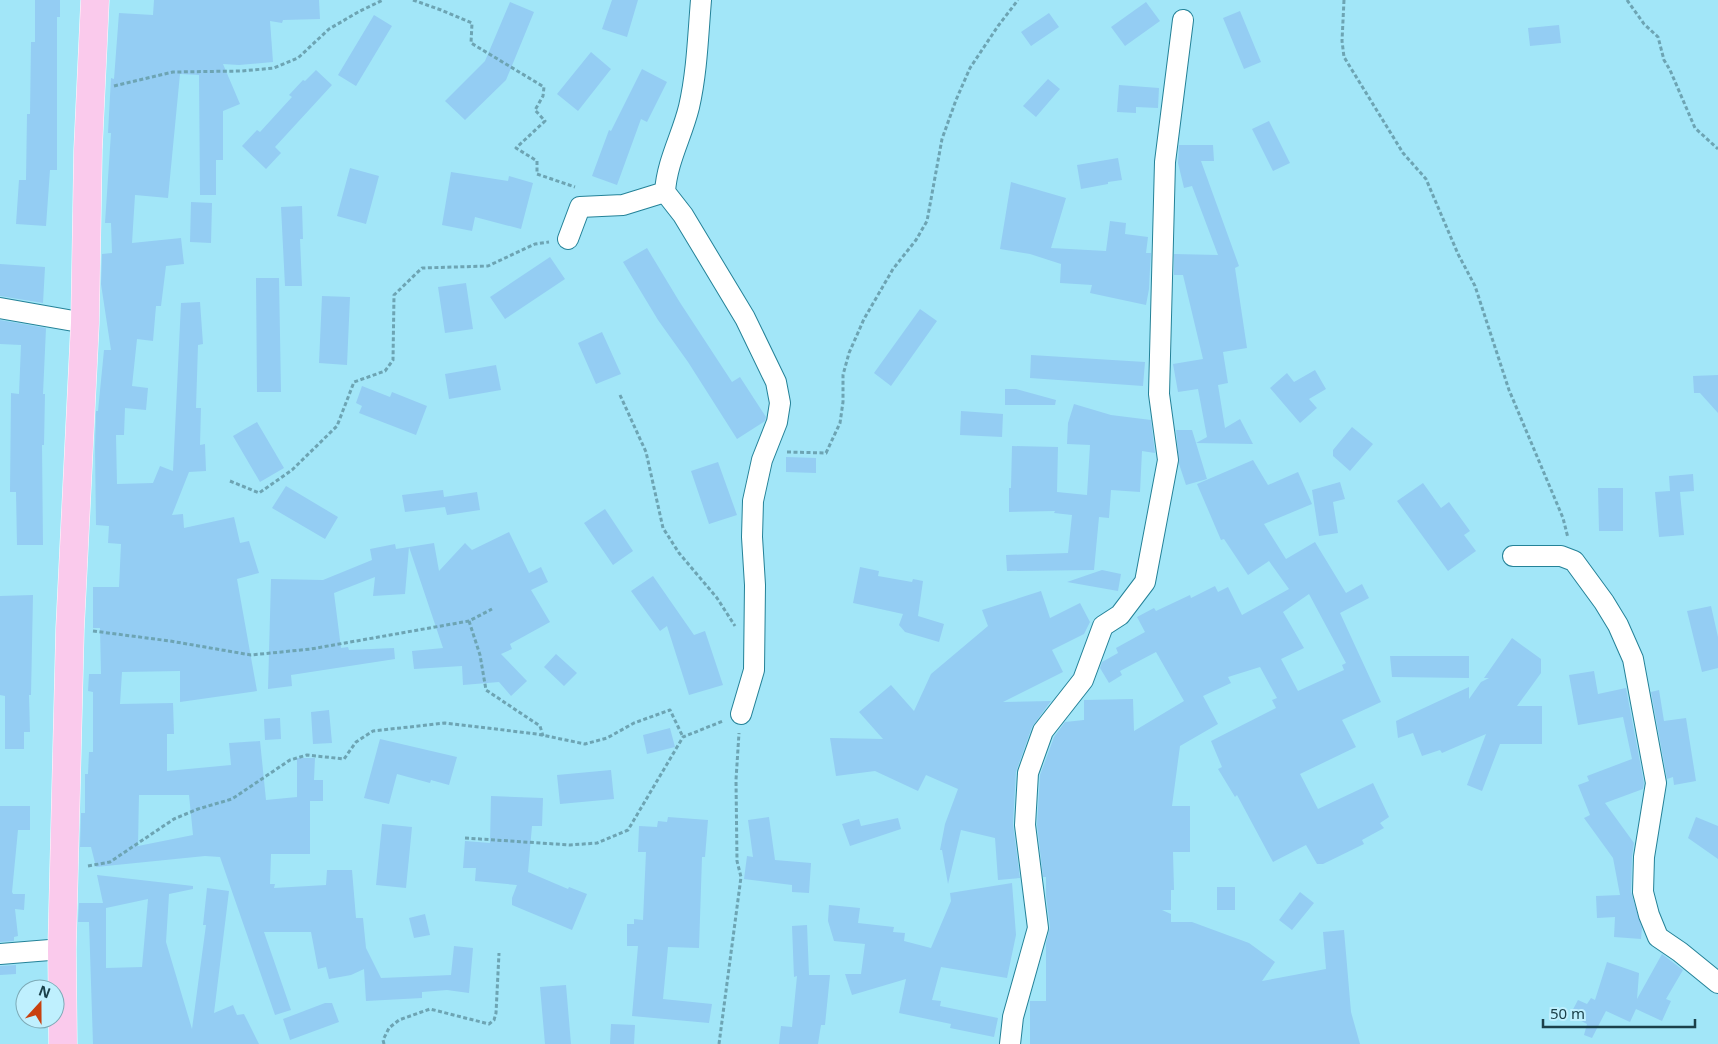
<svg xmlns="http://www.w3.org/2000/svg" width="1718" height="1044" viewBox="0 0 1718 1044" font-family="'Noto Sans',sans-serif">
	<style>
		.building { fill: #94cdf3; fill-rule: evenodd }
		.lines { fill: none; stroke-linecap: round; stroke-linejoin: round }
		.street-casing { stroke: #248298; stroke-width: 22 }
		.primary-casing { stroke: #fff; stroke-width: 29 }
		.path { stroke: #6da4b3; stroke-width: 3; stroke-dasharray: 4 2.5; stroke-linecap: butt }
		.street { stroke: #fff; stroke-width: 20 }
		.primary { stroke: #facaec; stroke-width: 28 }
	</style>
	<rect width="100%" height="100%" fill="#a2e6f8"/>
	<path class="building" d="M 35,0 L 60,0 L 60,17 L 57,17 L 57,170 L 50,170 L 46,226 L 16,224 L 19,180 L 26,180 L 27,114 L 30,114 L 31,42 L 35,42 Z
		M 154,0 L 319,0 L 320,19 L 283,20 L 282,23 L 270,21 L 273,62 L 239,65 L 223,64 L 240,104 L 223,111 L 223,160 L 216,160 L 216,195 L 200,195 L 199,75 L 180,74 L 168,198 L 135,195 L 132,243 L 181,238 L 184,264 L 166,266 L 161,306 L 156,306 L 153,341 L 137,339 L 132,386 L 148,388 L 146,410 L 125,408 L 124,435 L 116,435 L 117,484 L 153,483 L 160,466 L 173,471 L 181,303 L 200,302 L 203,344 L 198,345 L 196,408 L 201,408 L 200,445 L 205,444 L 206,471 L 189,472 L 172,515 L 183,514 L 184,528 L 234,517 L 240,543 L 249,541 L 259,573 L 237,579 L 257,691 L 180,702 L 180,671 L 122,672 L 120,704 L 173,703 L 174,734 L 167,734 L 167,771 L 231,765 L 229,743 L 260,741 L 266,800 L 297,797 L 297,758 L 315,758 L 314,780 L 323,780 L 323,801 L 310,801 L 310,854 L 271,854 L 270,884 L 275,884 L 274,888 L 326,885 L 327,870 L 352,870 L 356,918 L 363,918 L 366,948 L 381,978 L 451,975 L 454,946 L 473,948 L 469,993 L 447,990 L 422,992 L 422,998 L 366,1001 L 364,969 L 351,975 L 329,979 L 326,967 L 318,969 L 311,932 L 264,932 L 291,1010 L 275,1015 L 220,857 L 205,856 L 96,867 L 91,847 L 80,847 L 81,813 L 85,813 L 85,774 L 88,774 L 89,752 L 93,752 L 93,692 L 88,691 L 89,674 L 101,674 L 100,628 L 93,628 L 93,587 L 119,587 L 121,544 L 108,543 L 109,526 L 96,525 L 95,447 L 96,411 L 98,411 L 104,350 L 111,350 L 101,284 L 102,254 L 112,253 L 111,223 L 105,223 L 111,133 L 108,133 L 111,78 L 114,79 L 119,13 L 153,15 ZM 139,795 L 189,795 L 193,835 L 138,846 Z
		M 612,0 L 638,0 L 627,37 L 602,29 Z
		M 510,2 L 534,12 L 506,80 L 465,120 L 445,101 L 485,61 Z
		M 1146,2 L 1160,21 L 1125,46 L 1111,27 Z
		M 1240,11 L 1261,62 L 1244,69 L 1223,18 Z
		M 1049,13 L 1059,27 L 1031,46 L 1021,32 Z
		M 374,15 L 392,26 L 356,86 L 338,75 Z
		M 1559,25 L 1561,43 L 1530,46 L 1528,28 Z
		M 591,52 L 611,69 L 578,111 L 557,94 Z
		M 642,69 L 667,82 L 647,122 L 641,119 L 617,185 L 592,176 L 609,130 L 611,131 Z
		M 316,70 L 332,85 L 275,147 L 281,153 L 266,169 L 242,146 L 257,130 L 260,132 L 292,97 L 289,95 L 303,80 L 305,81 Z
		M 1048,79 L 1060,89 L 1036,117 L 1023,106 Z
		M 1119,85 L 1159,88 L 1158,108 L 1136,107 L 1136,113 L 1117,112 Z
		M 1269,121 L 1290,163 L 1273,171 L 1252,129 Z
		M 1179,145 L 1213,145 L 1214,161 L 1201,161 L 1239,266 L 1235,268 L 1247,348 L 1223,352 L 1228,383 L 1218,385 L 1225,428 L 1240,419 L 1253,444 L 1196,443 L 1207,479 L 1186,485 L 1179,464 L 1176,430 L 1192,430 L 1196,443 L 1207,437 L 1198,389 L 1178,392 L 1173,364 L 1203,359 L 1183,275 L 1174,275 L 1174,254 L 1218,255 L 1192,186 L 1184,188 L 1178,163 Z
		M 1118,158 L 1122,180 L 1108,182 L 1108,184 L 1081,189 L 1077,165 Z
		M 350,168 L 379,176 L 366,224 L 337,216 Z
		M 451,172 L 508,181 L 509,176 L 533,183 L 521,229 L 475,217 L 472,231 L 442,225 Z
		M 1011,182 L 1066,198 L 1051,248 L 1106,251 L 1110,221 L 1126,223 L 1125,234 L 1148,237 L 1146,253 L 1151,253 L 1150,269 L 1149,289 L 1146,305 L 1090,293 L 1092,285 L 1060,283 L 1061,264 L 1030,254 L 1000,249 Z
		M 191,202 L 212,203 L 211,243 L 190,242 Z
		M 302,206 L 303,239 L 300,239 L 302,286 L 285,286 L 281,207 Z
		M 647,248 L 679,301 L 732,382 L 740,377 L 766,417 L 765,421 L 737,439 L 688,362 L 658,320 L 623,262 Z
		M 550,257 L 565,279 L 505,319 L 490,297 Z
		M 0,264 L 45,267 L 43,303 L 0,296 Z
		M 256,278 L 279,278 L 281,392 L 257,392 Z
		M 466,283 L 473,329 L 445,333 L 438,287 Z
		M 322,296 L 350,297 L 347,365 L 319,363 Z
		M 920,309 L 937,321 L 891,386 L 874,373 Z
		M 0,320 L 46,328 L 43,394 L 45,394 L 44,445 L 42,445 L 43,545 L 17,545 L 16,492 L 10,492 L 11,393 L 19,394 L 21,345 L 0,344 Z
		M 602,332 L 621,374 L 596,384 L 578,343 Z
		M 1031,355 L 1145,362 L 1143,386 L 1030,378 Z
		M 496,365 L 501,390 L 449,399 L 445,374 Z
		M 1315,370 L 1326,389 L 1309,399 L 1317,408 L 1300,423 L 1270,388 L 1287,373 L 1294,382 Z
		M 1718,375 L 1718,413 L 1700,393 L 1694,393 L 1693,376 Z
		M 362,386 L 390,397 L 392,392 L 427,406 L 416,435 L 359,413 L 362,406 L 356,403 Z
		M 1005,389 L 1016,389 L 1056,400 L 1055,405 L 1005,405 Z
		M 1074,404 L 1111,415 L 1151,420 L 1155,453 L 1142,451 L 1140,492 L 1111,490 L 1109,518 L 1099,517 L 1094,570 L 1007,571 L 1006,555 L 1068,553 L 1072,515 L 1054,513 L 1055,511 L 1009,512 L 1009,488 L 1011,488 L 1012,446 L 1058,447 L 1057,492 L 1087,495 L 1090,445 L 1067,444 L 1068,423 Z
		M 961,411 L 1003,414 L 1002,437 L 960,435 Z
		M 257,422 L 284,468 L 260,482 L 233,436 Z
		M 1352,427 L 1373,444 L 1350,471 L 1333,456 L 1333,450 Z
		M 786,457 L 816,458 L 816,473 L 786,472 Z
		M 1253,460 L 1268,485 L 1298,472 L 1312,504 L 1264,524 L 1286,559 L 1315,542 L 1346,593 L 1362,584 L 1369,598 L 1340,613 L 1381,702 L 1342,720 L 1356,747 L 1300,774 L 1318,809 L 1373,783 L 1389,817 L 1380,823 L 1384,828 L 1362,840 L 1364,844 L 1323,864 L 1317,864 L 1306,845 L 1273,862 L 1237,795 L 1235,797 L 1218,769 L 1222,767 L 1211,741 L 1276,708 L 1272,700 L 1277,698 L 1260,667 L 1228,677 L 1231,683 L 1203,696 L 1218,724 L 1180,746 L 1172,806 L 1190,806 L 1190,852 L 1173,852 L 1174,890 L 1171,890 L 1171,910 L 1162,910 L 1171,914 L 1171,922 L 1192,922 L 1249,943 L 1275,962 L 1262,981 L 1326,969 L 1323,932 L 1344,930 L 1351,1012 L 1360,1044 L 1030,1044 L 1030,1001 L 1046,1001 L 1046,943 L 1050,927 L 1046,896 L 1046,877 L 1043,877 L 1037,825 L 1040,775 L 1054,737 L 1065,722 L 1084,720 L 1084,700 L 1133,699 L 1134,731 L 1184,701 L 1156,652 L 1120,671 L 1122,675 L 1109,683 L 1100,668 L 1102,662 L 1118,653 L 1116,648 L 1145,632 L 1137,617 L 1154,608 L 1156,611 L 1190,595 L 1191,598 L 1215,586 L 1218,592 L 1228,587 L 1242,615 L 1289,589 L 1269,561 L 1248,575 L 1224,539 L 1221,540 L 1197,484 ZM 1309,594 L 1346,663 L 1342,665 L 1344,670 L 1298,691 L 1281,659 L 1304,648 L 1283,612 Z
		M 718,462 L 737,515 L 709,524 L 691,471 Z
		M 1693,474 L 1694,491 L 1680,492 L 1684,535 L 1659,537 L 1655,492 L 1670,491 L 1669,476 Z
		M 1340,482 L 1345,499 L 1333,502 L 1338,533 L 1319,536 L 1312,490 Z
		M 1423,483 L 1441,508 L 1449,502 L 1470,531 L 1464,535 L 1476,551 L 1448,571 L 1397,501 Z
		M 286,486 L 338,517 L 325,539 L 272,508 Z
		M 1598,488 L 1623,488 L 1623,531 L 1599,531 Z
		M 443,490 L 444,497 L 477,492 L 480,510 L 447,515 L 445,507 L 405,512 L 402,495 Z
		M 605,509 L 633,551 L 613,565 L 584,523 Z
		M 509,532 L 529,573 L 541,567 L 548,582 L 531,590 L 550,622 L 510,644 L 512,649 L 501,654 L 527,681 L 511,696 L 499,682 L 463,685 L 462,666 L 414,669 L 412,651 L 443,648 L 409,547 L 434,543 L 439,571 L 465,543 L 472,550 Z
		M 395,544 L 396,549 L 409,547 L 405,594 L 373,596 L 375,577 L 334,593 L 341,648 L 348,647 L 349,650 L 394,648 L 395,659 L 291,675 L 292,686 L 268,689 L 271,579 L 323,580 L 372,560 L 370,549 Z
		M 860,567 L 879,571 L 878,576 L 912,582 L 913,579 L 923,581 L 918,616 L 944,624 L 939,642 L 905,632 L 899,625 L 903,614 L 853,603 Z
		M 1102,570 L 1121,574 L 1118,591 L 1067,582 Z
		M 653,576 L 694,635 L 705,631 L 723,685 L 689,695 L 667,626 L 660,631 L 631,591 Z
		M 1041,591 L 1050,618 L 1080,603 L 1090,622 L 1084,634 L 1052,650 L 1063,672 L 1003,702 L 1051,701 L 1032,727 L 1016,772 L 1013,824 L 1020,878 L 998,880 L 995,838 L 961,830 L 948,884 L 942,850 L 940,850 L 945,824 L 958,789 L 926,775 L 918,791 L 875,771 L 836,776 L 830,738 L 883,739 L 859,712 L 891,685 L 914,711 L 931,674 L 988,626 L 982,610 Z
		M 33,595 L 31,695 L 29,695 L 30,732 L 24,732 L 24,749 L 5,749 L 5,696 L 0,695 L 0,596 Z
		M 1711,606 L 1718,637 L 1718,668 L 1702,672 L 1687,611 Z
		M 1512,638 L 1541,659 L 1541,673 L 1517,706 L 1542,706 L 1542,744 L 1500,744 L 1482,791 L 1467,785 L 1486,734 L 1442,753 L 1440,750 L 1422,756 L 1413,733 L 1398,738 L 1396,721 L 1469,687 L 1469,699 L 1481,682 L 1489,678 L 1484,678 Z
		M 556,654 L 577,673 L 564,686 L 544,667 Z
		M 1390,656 L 1469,656 L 1469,678 L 1392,677 Z
		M 1594,671 L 1598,694 L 1626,688 L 1644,783 L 1643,789 L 1605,803 L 1634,843 L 1632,857 L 1631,892 L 1642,928 L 1641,939 L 1614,937 L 1615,917 L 1597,918 L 1596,896 L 1620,895 L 1613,858 L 1584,818 L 1590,815 L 1578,785 L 1589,781 L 1587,776 L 1632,759 L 1623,717 L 1578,725 L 1569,675 Z
		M 1659,690 L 1664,721 L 1686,718 L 1696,781 L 1674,785 L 1673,777 L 1667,779 L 1651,692 Z
		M 329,710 L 332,743 L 313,744 L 311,712 Z
		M 280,718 L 281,739 L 265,740 L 264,719 Z
		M 670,728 L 675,747 L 647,754 L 643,735 Z
		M 380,739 L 457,757 L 449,785 L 431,780 L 430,783 L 397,774 L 389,804 L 364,798 Z
		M 611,770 L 614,799 L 560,804 L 557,775 Z
		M 491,796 L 543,798 L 542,826 L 532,826 L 528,872 L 568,889 L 569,887 L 587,894 L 572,930 L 512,905 L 512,898 L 517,885 L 475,881 L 476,868 L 463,868 L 465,841 L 490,843 Z
		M 0,806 L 30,806 L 30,830 L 18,830 L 12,892 L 13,894 L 25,894 L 24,910 L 15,909 L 18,936 L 14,937 L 14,941 L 0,942 Z
		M 668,817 L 708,820 L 705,857 L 702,857 L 699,948 L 668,947 L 663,999 L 712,1004 L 709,1023 L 632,1016 L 638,946 L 627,946 L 627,924 L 634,924 L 634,919 L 643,920 L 646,852 L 638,852 L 639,826 L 657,827 L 658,821 L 667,822 Z
		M 769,817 L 775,860 L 811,863 L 809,893 L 792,892 L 792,885 L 744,879 L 747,856 L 753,857 L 748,820 Z
		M 1696,817 L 1718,826 L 1718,859 L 1688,838 Z
		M 898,818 L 901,829 L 850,846 L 842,824 L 859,819 L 861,826 Z
		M 382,824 L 412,827 L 406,888 L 376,885 Z
		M 97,875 L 193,886 L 193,889 L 169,894 L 166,942 L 192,1029 L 206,925 L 203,925 L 207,888 L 229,891 L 214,1013 L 233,1005 L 237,1015 L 244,1014 L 259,1044 L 93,1044 L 89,922 L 78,922 L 79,903 L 103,903 ZM 148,899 L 142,967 L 106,968 L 106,908 Z
		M 1012,883 L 1016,935 L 1007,978 L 941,967 L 932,1000 L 941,1001 L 940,1006 L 998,1018 L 994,1037 L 950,1028 L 951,1024 L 899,1013 L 906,979 L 852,995 L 845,974 L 861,974 L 865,944 L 834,941 L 828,921 L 829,905 L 860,908 L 858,923 L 894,927 L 893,932 L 905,933 L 904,941 L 931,948 L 951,901 L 950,893 Z
		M 1217,887 L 1235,887 L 1235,910 L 1217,910 Z
		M 1300,892 L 1314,903 L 1292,930 L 1279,920 Z
		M 425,914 L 430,935 L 414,938 L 409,918 Z
		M 807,925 L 809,975 L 806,975 L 830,975 L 825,1025 L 821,1025 L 818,1044 L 779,1044 L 781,1026 L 792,1027 L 797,976 L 794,977 L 792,926 Z
		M 1662,954 L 1683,970 L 1666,999 L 1671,1001 L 1662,1021 L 1636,1009 L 1630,1022 L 1606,1011 L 1592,1038 L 1584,1035 L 1587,1024 L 1570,1015 L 1578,1000 L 1587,1004 L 1591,998 L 1595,1000 L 1607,962 L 1639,973 L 1637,999 Z
		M 16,965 L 16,974 L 0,975 L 0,966 Z
		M 566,985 L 571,1044 L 545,1044 L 540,987 Z
		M 325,1003 L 332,1003 L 339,1022 L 290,1040 L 283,1019 Z
		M 611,1024 L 635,1025 L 634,1044 L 610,1044 Z"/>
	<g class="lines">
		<g class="street-casing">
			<path id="street" d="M 701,0 C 698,36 697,72 689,107 C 682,136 667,161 665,192 L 683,215 L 745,318 L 776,382 L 780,403 L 777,422 L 762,460 L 753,501 L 752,537 L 755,585 L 754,670 L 741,714
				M 568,239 L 580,207 L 623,205 L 665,192
				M 0,308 L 85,323
				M 1513,556 L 1561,556 L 1574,561 L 1604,602 L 1618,625 L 1633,659 L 1656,783 L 1644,857 L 1643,892 L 1649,915 L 1658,937 L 1680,952 L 1718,983
				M 0,954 L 62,949
				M 1010,1044 L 1013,1017 L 1038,928 L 1025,825 L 1028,773 L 1043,731 L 1083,680 L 1103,626 L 1120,615 L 1145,582 L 1168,460 L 1159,394 L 1165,162 L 1183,20"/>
		</g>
		<g class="primary-casing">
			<path id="primary" d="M 63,1044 L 62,949 L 70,629 L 85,323 L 88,150 L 95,0"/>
		</g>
		<path class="path" d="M 413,0 L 441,10 L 472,23 L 471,43 L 544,87 L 543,96 L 535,110 L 545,121 L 516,148 L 537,161 L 537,174 L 575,187
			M 1344,0 L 1342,41 L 1344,57 L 1403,153 L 1426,179 L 1458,254 L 1475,286 L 1509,390 L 1563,518 L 1568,538
			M 1627,0 L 1644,24 L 1658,37 L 1664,60 L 1670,70 L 1695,128 L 1718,149
			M 114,86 L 173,72 L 242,71 L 274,68 L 298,58 L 329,29 L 360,11 L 383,0
			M 620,395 L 646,452 L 663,528 L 679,553 L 717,598 L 735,626
			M 787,452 L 826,453 L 840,423 L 843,402 L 843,375 L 849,353 L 864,319 L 893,269 L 916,240 L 927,221 L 942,139 L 956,100 L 970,68 L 998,26 L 1018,0
			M 230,481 L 259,493 L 292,470 L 337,426 L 354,382 L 385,371 L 393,360 L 394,295 L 422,268 L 488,266 L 535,244 L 549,242
			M 469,621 L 480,655 L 486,690 L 540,726 L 543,736
			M 93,631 L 170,641 L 251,655 L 311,649 L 469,621 L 492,609
			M 465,838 L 570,845 L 597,843 L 628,830 L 683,737 L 723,721
			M 88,866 L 110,862 L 174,819 L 198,809 L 232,799 L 290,760 L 307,755 L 344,759 L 356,742 L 373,731 L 445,723 L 537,734 L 585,744 L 607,738 L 634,723 L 670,710 L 683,737
			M 384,1044 L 383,1040 L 389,1028 L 399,1020 L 430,1009 L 489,1024 L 494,1020 L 496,1013 L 499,953
			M 719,1044 L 741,877 L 737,861 L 736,780 L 739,733"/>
		<use href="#street" class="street"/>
		<use href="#primary" class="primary"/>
	</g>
	<g transform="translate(40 1004) rotate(21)"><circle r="24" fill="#bff0fe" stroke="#7daab6"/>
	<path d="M0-4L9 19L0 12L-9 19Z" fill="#c8410f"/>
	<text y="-8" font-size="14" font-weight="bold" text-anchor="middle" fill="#1b404a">N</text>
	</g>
	<path d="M1543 1019v8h152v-8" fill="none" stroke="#1b404a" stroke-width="2.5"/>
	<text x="1550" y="1019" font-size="15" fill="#1b404a" stroke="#bff0fe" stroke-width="4" paint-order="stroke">50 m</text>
</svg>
